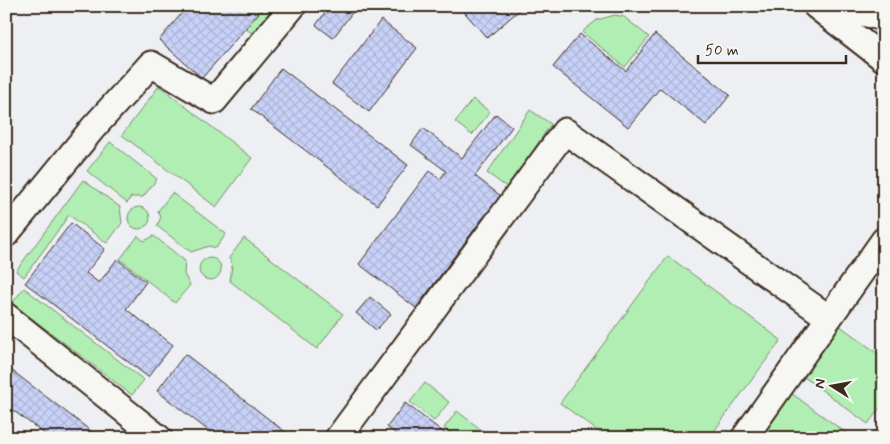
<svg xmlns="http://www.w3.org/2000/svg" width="890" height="444" viewBox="0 0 890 444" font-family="Mynerve,sans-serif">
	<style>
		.grass { fill: #b1eeb3; stroke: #768c68 }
		.building { fill: url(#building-cross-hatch); stroke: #3b2a1e }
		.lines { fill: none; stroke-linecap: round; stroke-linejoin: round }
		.minor-casing { stroke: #3b2a1e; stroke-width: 29 }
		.minor { stroke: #f6f6f2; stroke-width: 25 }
	</style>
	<defs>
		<pattern id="building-cross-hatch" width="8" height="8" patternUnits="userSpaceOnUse" patternTransform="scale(1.25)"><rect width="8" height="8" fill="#c8d1f8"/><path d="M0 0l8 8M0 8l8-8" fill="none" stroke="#adb4d4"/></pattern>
	</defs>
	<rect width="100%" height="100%" fill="#edeff3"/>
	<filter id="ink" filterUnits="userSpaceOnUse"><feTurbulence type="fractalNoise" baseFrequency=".02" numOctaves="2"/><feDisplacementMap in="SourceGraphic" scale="10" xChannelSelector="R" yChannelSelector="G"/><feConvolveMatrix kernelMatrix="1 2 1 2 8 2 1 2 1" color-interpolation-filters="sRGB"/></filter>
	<g filter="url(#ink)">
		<path class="grass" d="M 213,6 L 303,6 L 273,48 Z
			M 615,15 L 624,17 L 649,37 L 625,67 L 582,32 L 597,20 Z
			M 159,86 L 252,158 L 216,207 L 122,135 Z
			M 473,99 L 490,112 L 472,135 L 455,122 Z
			M 530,110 L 551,124 L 508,188 L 487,173 Z
			M 110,142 L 157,179 L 143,197 L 131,197 L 127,203 L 87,171 Z
			M 83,180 L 120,207 L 122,223 L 107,243 L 69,215 L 24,277 L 16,271 Z
			M 172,193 L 226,234 L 216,248 L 209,246 L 191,252 L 157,226 L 161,217 L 158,211 Z
			M128 218a11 11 0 1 1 22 0a11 11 0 1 1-22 0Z
			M 138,236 L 144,241 L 154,236 L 185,261 L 184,274 L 190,285 L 175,303 L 120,259 Z
			M 244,238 L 343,314 L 317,349 L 230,281 L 232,265 L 229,258 Z
			M 668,256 L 781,340 L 709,438 L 607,438 L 560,403 Z
			M199 269a11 11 0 1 1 22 0a11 11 0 1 1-22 0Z
			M 24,288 L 144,380 L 132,395 L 12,303 Z
			M 836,323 L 884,358 L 884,402 L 868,424 L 800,374 Z
			M 425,383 L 449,402 L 434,421 L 410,402 Z
			M 791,393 L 853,438 L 760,438 Z
			M 457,411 L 483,431 L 478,438 L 457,438 L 444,428 Z"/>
		<path class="building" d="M 188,6 L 265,6 L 202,78 L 159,40 Z
			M 330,6 L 357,6 L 333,38 L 316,25 Z
			M 459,6 L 524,6 L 487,38 Z
			M 381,20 L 417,48 L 369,112 L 332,84 Z
			M 580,34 L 626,71 L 655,34 L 730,95 L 706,125 L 660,88 L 628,127 L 553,67 Z
			M 281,68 L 408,165 L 377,205 L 251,109 Z
			M 496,114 L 512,127 L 475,176 L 506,200 L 489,223 L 483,218 L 416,308 L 359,264 L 429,171 L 440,179 L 446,171 L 411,145 L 423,128 L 462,158 Z
			M 71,223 L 105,249 L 86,273 L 99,283 L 117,259 L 146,282 L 126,309 L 173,345 L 148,377 L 25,283 Z
			M 370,297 L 391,314 L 376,330 L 356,313 Z
			M 185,354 L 293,438 L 218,438 L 157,391 Z
			M 6,366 L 100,438 L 50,438 L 6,405 Z
			M 405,403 L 451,438 L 401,438 L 387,427 Z"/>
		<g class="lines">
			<g class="minor-casing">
				<path id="minor" d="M 816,6 L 884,59
					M 834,6 L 884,18
					M 6,234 L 93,128 L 151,64 L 214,101 L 293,6
					M 6,316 L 159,438
					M 338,438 L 565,131 L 829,318
					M 744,438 L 884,240"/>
			</g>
			<use href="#minor" class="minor"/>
		</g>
	</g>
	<rect width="890" height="444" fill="none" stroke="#f6f6f2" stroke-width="25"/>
	<rect x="12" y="12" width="865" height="419" fill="none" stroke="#3b2a1e" stroke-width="2" filter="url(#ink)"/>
	<g transform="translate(832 386) rotate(281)" stroke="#f6f6f2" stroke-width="4" paint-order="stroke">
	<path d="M0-4L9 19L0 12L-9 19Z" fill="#3b2a1e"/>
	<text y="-8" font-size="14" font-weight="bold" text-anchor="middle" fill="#3b2a1e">N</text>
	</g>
	<path d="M698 55v8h148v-8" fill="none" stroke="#3b2a1e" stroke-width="2.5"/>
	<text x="705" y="55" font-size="15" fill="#3b2a1e" stroke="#f6f6f2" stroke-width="4" paint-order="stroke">50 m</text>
</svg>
